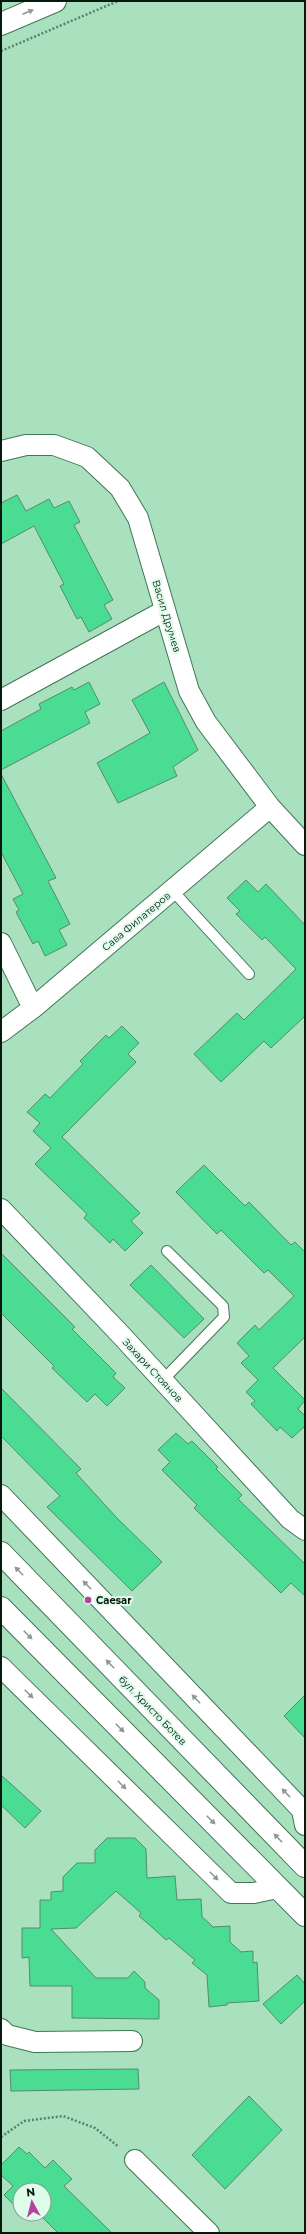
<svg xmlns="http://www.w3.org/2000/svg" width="306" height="2234" viewBox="0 0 306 2234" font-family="Montserrat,sans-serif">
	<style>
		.building { fill: #49dc92; stroke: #568b6c }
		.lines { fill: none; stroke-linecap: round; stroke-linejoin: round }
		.lane-casing { stroke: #417657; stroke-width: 12 }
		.street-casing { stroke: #417657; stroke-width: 22 }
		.secondary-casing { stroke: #417657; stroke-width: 24 }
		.path { stroke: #5a8169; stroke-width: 2.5; stroke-dasharray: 2 2; stroke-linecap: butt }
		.lane { stroke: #fff; stroke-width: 10 }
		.street { stroke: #fff; stroke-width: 20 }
		.secondary { stroke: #fff; stroke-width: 22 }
		.oneway { fill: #8e9893 }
		.poi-dot { fill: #b5429c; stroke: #dffbe9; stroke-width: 1.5 }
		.labels { text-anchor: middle; stroke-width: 4; stroke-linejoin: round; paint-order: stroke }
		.street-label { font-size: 10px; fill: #051a0e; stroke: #dffbe9 }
		.poi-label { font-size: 10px; font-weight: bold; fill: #051a0e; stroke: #dffbe9; text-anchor: start }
	</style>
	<rect width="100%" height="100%" fill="#a9e1bf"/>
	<path class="building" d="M 17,495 L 26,511 L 49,499 L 54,508 L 69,501 L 80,522 L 74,525 L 113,600 L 104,605 L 112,619 L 89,632 L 81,617 L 77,619 L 60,586 L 64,584 L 34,526 L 1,544 L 1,503 Z
		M 89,682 L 100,704 L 85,712 L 90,723 L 1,770 L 1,731 L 41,709 L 39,704 L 72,687 L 74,690 Z
		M 164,682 L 198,750 L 173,767 L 177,776 L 118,803 L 97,763 L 150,733 L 132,700 Z
		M 1,774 L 56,878 L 48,881 L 70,924 L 59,930 L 67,945 L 45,956 L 38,941 L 33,944 L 16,912 L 19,910 L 13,899 L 23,894 L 1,852 Z
		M 246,880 L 258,892 L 266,884 L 305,925 L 305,1016 L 271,1048 L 264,1041 L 221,1082 L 194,1054 L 237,1013 L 244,1020 L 296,969 L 265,937 L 262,940 L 236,914 L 240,911 L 227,898 Z
		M 122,1026 L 139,1043 L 128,1054 L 136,1062 L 62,1137 L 140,1213 L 131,1221 L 143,1233 L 125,1251 L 113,1239 L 110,1243 L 84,1218 L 87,1214 L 35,1164 L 51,1148 L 33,1131 L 40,1123 L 27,1112 L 45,1094 L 50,1098 L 83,1064 L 80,1061 L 106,1035 L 109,1038 Z
		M 204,1165 L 245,1206 L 249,1202 L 291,1245 L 295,1242 L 305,1252 L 305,1337 L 273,1368 L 305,1400 L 298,1409 L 305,1416 L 305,1426 L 292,1438 L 280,1427 L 277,1431 L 251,1404 L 255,1401 L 246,1392 L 258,1380 L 241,1363 L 249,1356 L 237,1343 L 255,1325 L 259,1330 L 294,1296 L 268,1270 L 264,1273 L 221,1230 L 217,1234 L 176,1192 Z
		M 1,1253 L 75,1327 L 72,1329 L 116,1373 L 113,1377 L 125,1388 L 107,1406 L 95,1394 L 87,1402 L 52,1368 L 54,1366 L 1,1313 Z
		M 151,1265 L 204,1319 L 184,1338 L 130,1285 Z
		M 1,1388 L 81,1469 L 76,1473 L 116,1517 L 162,1562 L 132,1591 L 47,1507 L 60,1496 L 1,1436 Z
		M 176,1433 L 188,1444 L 192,1441 L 218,1467 L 216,1469 L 242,1495 L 238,1499 L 305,1564 L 305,1596 L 291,1583 L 281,1593 L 194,1508 L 197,1505 L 162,1470 L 170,1462 L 158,1450 Z
		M 305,1695 L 305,1738 L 284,1716 Z
		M 1,1775 L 41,1811 L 25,1828 L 1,1805 Z
		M 107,1838 L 135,1838 L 146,1849 L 147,1878 L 175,1876 L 177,1900 L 201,1899 L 202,1917 L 208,1922 L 213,1927 L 230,1926 L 230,1942 L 241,1952 L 253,1951 L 253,1963 L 257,1962 L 259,2001 L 227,2003 L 227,2005 L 209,2007 L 207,1975 L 192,1963 L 195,1960 L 169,1938 L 166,1940 L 153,1928 L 139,1916 L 141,1913 L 116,1891 L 76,1928 L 51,1929 L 96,1978 L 128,1978 L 134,1971 L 145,1982 L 145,1988 L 159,2000 L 159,2019 L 72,2018 L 72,1986 L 30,1986 L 29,1957 L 22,1958 L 22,1928 L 40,1928 L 40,1900 L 51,1900 L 51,1892 L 63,1891 L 63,1877 L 77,1863 L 95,1863 L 95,1850 Z
		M 297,1975 L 305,1984 L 305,2001 L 281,2024 L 263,2004 Z
		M 138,2069 L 139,2089 L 11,2091 L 10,2070 Z
		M 249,2096 L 282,2130 L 225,2189 L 192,2155 Z
		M 19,2147 L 27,2154 L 29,2152 L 45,2168 L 53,2160 L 72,2179 L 64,2186 L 112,2233 L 58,2233 L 39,2214 L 44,2214 L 44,2190 L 20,2190 L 20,2211 L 4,2195 L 13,2186 L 1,2175 L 1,2165 Z"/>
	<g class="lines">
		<g class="lane-casing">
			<path id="lane" d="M 172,890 L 249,974
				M 163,1380 L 224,1317 L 223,1306 L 167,1251"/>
		</g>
		<g class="street-casing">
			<path id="street" d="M 1,451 L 26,445 L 54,445 L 87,457 L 120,488 L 138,518 L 189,691 L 206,722 L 270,807 L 305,845
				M 1,700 L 164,611
				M 1,943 L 33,1008
				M 1,1032 L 33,1008 L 270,807
				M 1,1209 L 121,1335 L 290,1519 L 305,1530
				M 1,1495 L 302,1810 L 305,1825
				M 1,1667 L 231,1893 L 254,1893 L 277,1888
				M 1,2029 L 7,2035 L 35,2042 L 132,2041
				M 135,2160 L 209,2233"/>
		</g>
		<g class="secondary-casing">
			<path id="secondary" d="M 1,24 L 55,1
				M 1,1553 L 305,1866
				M 1,1608 L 305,1915"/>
		</g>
		<path class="path" d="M 1,51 L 118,1
			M 1,2137 L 24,2121 L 63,2116 L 95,2128 L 119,2147"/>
		<use href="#lane" class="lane"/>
		<use href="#street" class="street"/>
		<use href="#secondary" class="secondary"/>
	</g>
	<defs><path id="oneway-solid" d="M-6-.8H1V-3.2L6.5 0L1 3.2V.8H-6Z"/></defs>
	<g class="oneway">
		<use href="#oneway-solid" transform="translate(28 12) rotate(-23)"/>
		<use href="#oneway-solid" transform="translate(19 1571) rotate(-135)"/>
		<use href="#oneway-solid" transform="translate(87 1585) rotate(-134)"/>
		<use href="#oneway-solid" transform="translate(28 1635) rotate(45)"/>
		<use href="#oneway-solid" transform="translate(110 1664) rotate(-134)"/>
		<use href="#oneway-solid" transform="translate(29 1694) rotate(45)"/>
		<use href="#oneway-solid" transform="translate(196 1699) rotate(-134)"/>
		<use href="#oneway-solid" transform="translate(120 1728) rotate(45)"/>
		<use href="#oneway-solid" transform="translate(122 1785) rotate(45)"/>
		<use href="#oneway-solid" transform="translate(286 1793) rotate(-134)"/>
		<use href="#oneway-solid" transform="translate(211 1820) rotate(45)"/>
		<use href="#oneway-solid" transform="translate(278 1838) rotate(-134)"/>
		<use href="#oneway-solid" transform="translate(214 1876) rotate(45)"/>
	</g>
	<circle class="poi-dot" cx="88" cy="1600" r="4"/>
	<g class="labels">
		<g class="street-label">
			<text transform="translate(167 616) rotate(73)" y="4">Васил Друмев</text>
			<text transform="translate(136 921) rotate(-40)" y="4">Сава Филатеров</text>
			<text transform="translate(153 1370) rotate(47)" y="4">Захари Стоянов</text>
			<text transform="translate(153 1710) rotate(46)" y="4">бул. Христо Ботев</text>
		</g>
		<g class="poi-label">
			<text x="96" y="1604">Caesar</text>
		</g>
	</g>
	<rect width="306" height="2234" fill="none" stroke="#051a0e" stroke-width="4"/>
	<g transform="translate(32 2202) rotate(353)"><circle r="19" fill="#dffbe9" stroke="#88a191"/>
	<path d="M0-3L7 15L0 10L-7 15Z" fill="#b5429c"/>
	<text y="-6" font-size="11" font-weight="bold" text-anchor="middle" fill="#051a0e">N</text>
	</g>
</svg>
